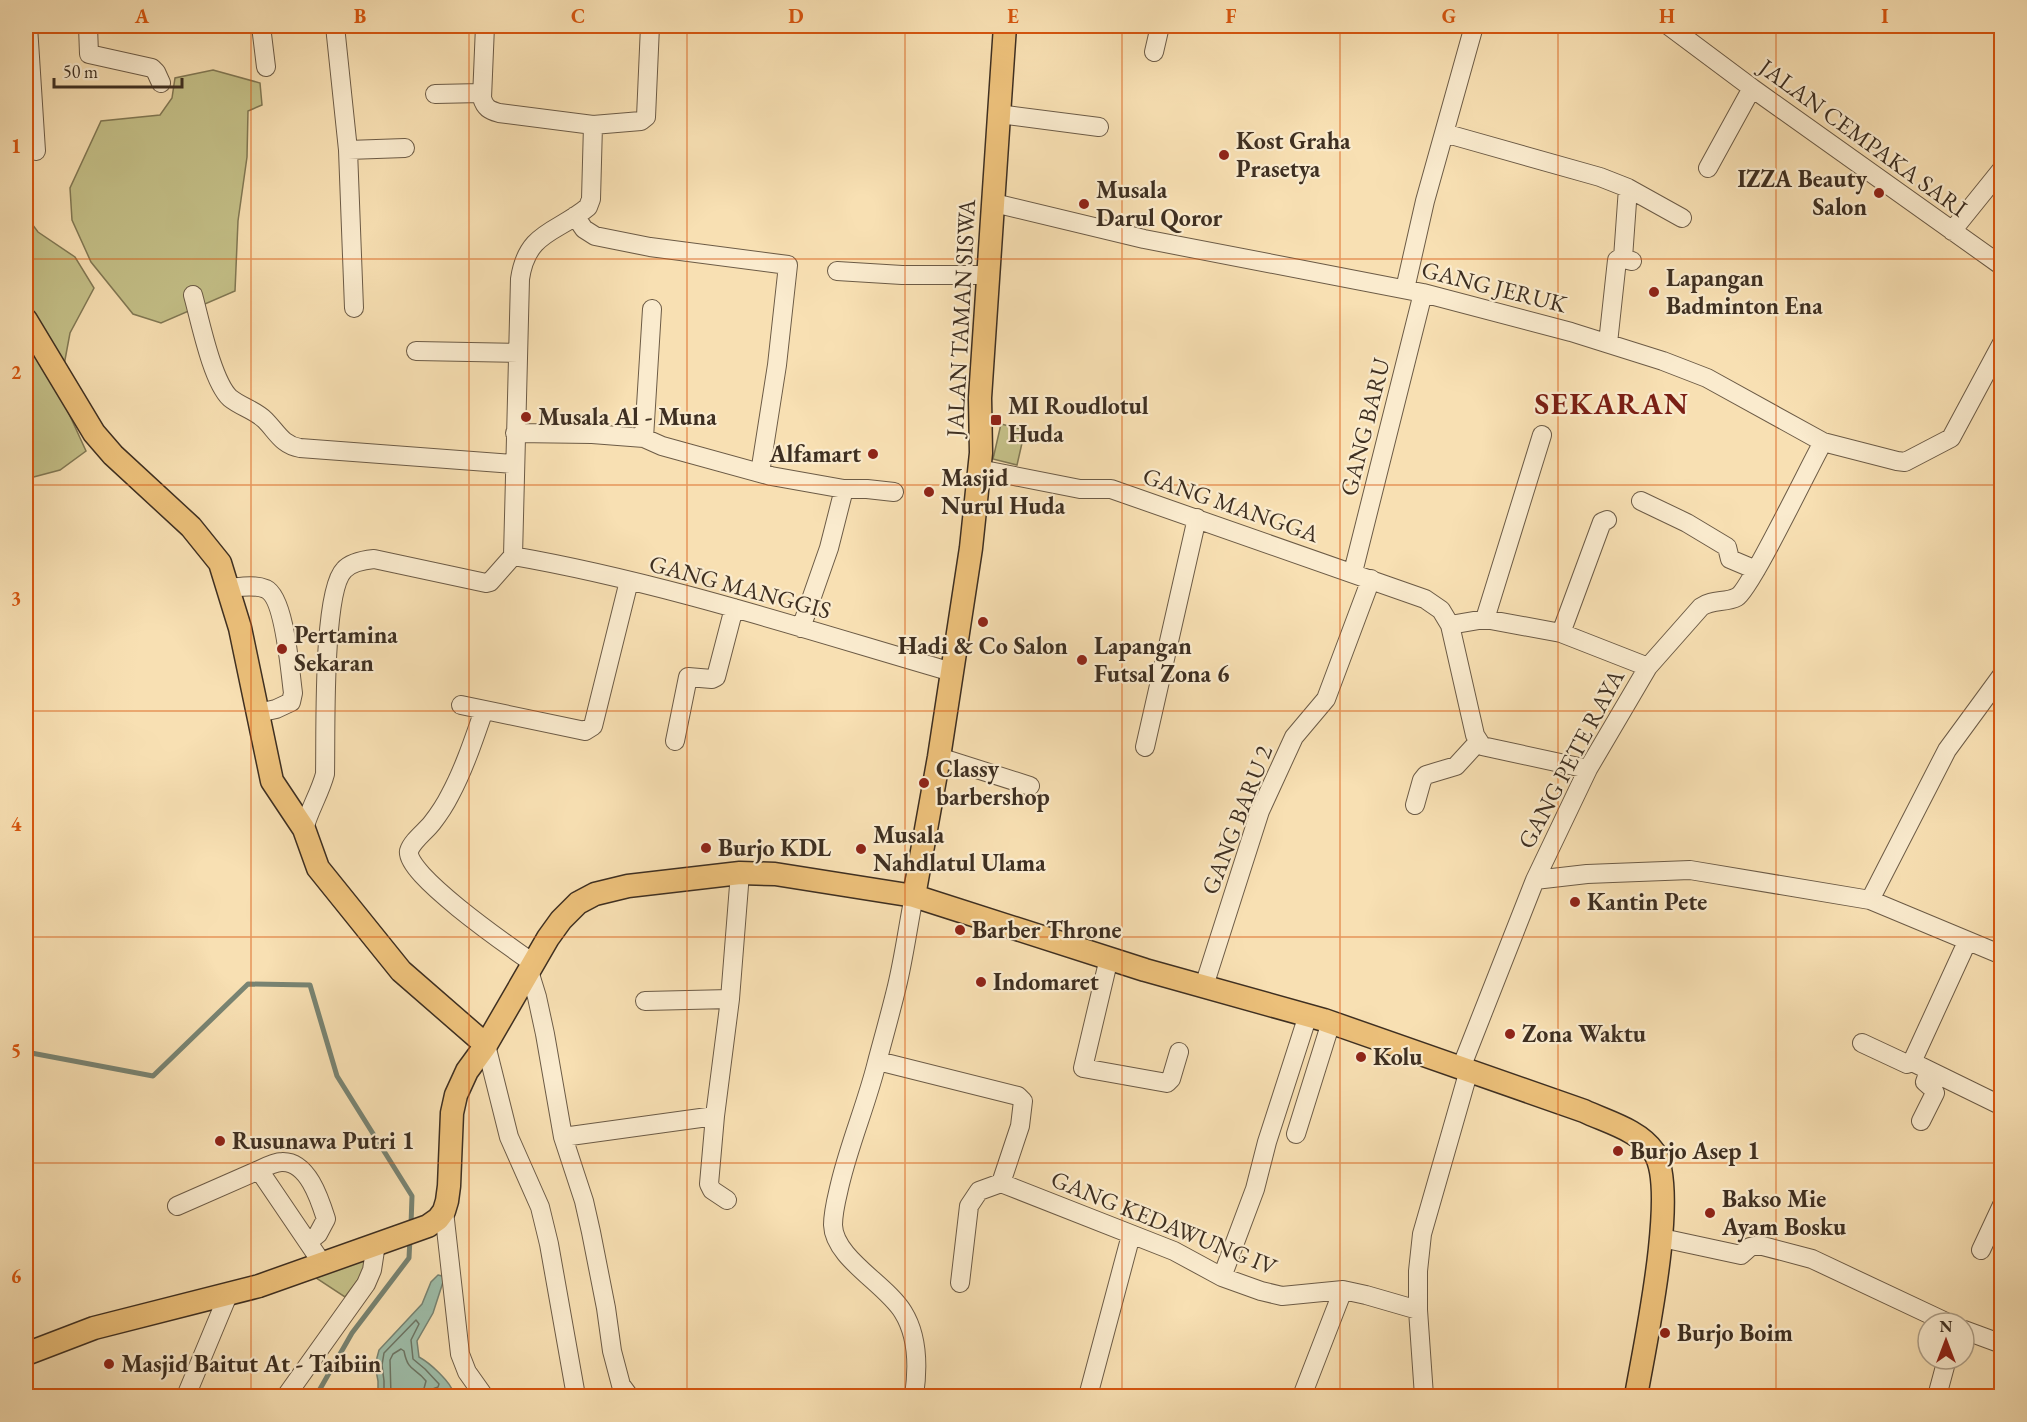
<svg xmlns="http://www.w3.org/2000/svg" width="2027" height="1422" viewBox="0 0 2027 1422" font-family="'EB Garamond',serif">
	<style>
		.green { fill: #c4c088; stroke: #817854; stroke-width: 1.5 }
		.water { fill: #9ebda9; stroke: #788473; stroke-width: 1.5 }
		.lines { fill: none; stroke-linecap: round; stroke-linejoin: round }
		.shore { stroke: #6e7665; stroke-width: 1.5 }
		.stream { stroke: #788473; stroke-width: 5 }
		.minor-casing { stroke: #6c5b46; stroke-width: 20 }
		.major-casing { stroke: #3e2f21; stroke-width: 25 }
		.minor { stroke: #faebce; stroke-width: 18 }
		.major { stroke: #ecc07a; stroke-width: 22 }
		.grid { fill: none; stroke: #d7550e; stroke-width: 1.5; stroke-opacity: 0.55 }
		.poi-dot { fill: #8f2418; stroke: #faebce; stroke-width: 2 }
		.labels { text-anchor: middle; stroke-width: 4.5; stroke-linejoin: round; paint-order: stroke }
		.street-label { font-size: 24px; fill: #3e2f21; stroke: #faebce }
		.poi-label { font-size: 24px; font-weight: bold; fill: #3e2f21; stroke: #faebce; text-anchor: start }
		.district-label { font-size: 30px; font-weight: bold; letter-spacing: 1.5px; fill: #7a1f14; stroke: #faebce }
		.neatline { fill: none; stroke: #d7550e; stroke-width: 2 }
		.grid-label { font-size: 20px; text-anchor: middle; font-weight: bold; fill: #d7550e }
	</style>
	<rect width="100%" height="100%" fill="#f8e0b3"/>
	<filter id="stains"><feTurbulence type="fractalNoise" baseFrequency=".00333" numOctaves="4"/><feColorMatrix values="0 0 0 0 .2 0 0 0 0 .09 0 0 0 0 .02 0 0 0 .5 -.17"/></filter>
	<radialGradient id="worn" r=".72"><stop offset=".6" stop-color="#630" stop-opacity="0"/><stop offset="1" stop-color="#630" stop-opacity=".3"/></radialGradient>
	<path class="green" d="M 213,70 L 260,83 L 262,105 L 248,111 L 247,157 L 238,221 L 235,291 L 161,323 L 133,314 L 91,262 L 72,220 L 70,188 L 101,121 L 160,115 L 172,98 L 175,78 Z
		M 26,216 L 38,232 L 75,257 L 94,288 L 70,333 L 59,392 L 86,451 L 60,470 L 26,479 Z
		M 1001,424 L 1025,430 L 1017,465 L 993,459 Z
		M 363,1258 L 366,1269 L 345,1297 L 316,1278 Z"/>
	<path class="water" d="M 438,1275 L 442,1276 L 444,1279 L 433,1313 L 417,1341 L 419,1357 C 430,1363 451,1382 454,1394 L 452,1396 L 437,1393 L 430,1396 L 378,1396 L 378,1381 L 375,1365 L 379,1350 L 422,1304 L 431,1282 Z"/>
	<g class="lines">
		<path class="shore" d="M 384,1396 L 384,1381 L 382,1365 L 384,1353 L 416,1320 L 419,1324 L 411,1340 L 413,1359 L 425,1369 L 439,1384 L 438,1387 L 430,1390 L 429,1396
			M 391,1396 L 390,1360 L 393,1354 L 401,1349 L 404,1351 C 408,1372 415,1367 426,1381 L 422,1396"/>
		<path class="stream" d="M 26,1052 L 153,1076 L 248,984 L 310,985 L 337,1076 L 412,1196 L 411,1225
			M 316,1396 L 352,1333 L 409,1258 L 410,1238"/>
		<g class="minor-casing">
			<path id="minor" d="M 28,26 L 36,151
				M 88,26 L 89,54 L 152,68 L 156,72 L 161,83
				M 261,26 L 266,67
				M 335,26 L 348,150 L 354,308
				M 485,26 L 482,98 C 485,108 489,110 499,113 L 593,125
				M 1669,26 L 1752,88 L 2002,266
				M 1154,52 L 1160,26
				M 435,94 L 482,93
				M 999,114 L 1099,127
				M 1444,133 L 1600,177 L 1628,188 L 1682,218
				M 348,150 L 405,148
				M 1708,168 L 1752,88
				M 994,203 L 1144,239 L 1423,293 L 1571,332 L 1663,361 L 1707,378 L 1823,442 L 1897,461 L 1905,462 L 1951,438 L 2002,343
				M 575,216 L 584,229 L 595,236 L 650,247 L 788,265 L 777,365 L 760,473
				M 1952,231 L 2002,169
				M 1623,258 L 1628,188
				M 837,271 L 902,275 L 988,275
				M 1405,289 L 1425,201 L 1474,26
				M 193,295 C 200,320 212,381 230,398 C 241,407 255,410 265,420 C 277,432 282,445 300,448 L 514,464
				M 1608,343 L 1617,260 L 1620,258 L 1632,261
				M 416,351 L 518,353
				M 515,433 L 592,434 L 644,438 L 662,446 L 771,476 L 844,489 L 867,489 L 894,492
				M 644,438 L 652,309
				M 979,469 L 1080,489 L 1111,489 L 1425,599 L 1441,610 L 1450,625 L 1475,735 L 1482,746 L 1588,769
				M 1641,501 L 1687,523 L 1727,547 L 1730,559 L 1756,570
				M 513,556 C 662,582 807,630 952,672
				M 1353,572 L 1423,293
				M 228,588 C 240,587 254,584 266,589 C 285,598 290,672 293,693 L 291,702 L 276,709 L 258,713
				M 1485,619 L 1542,435
				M 1450,625 L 1485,619 L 1561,633 L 1648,667
				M 801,628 L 829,548 L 844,489
				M 1561,633 L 1602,522 L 1607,520
				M 461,705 L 585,731 L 593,726 L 629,581
				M 484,710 C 474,739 464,769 450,795 C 445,805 439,814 432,823 C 426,831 412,841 409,851 C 404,874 513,949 533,963
				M 675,741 L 688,677 L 712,679 L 716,677 L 734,608
				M 1145,747 L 1197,518
				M 939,757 L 1030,786
				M 1415,805 L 1422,780 L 1426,775 L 1456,766 L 1478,742
				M 304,829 C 309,810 320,793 325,774 C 326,737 322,592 344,570 C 351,562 364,560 374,559 L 486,583 L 490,582 L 513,556 L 520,279 C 527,231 557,233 588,207 L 591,199 L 593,125 L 641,121 L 646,117 L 650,26
				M 1535,880 L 1587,874 L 1690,870 L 1870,900 L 1947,750 L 2002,675
				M 914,896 C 908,926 904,957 897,986 C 891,1011 884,1036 877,1062 C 867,1103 850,1142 840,1184 C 837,1197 833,1211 833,1225 C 834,1258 886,1284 903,1312 C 918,1336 918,1369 914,1396
				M 1870,900 L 2002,955
				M 1967,942 L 1912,1062 L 2002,1106
				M 1109,958 L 1083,1068 L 1167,1083 L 1171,1079 L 1179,1052
				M 529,971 L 537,997 L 545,1034 L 563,1137 L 584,1201 L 591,1232 L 606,1308 L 612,1351 L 621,1385 L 629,1396
				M 1204,986 L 1260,811 L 1294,737 L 1326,699 L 1371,579
				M 645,1001 L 730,999
				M 1862,1043 L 1907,1064 L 1912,1062
				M 486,1045 L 509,1137 L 540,1207 L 549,1244 L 576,1396
				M 878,1061 L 1018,1096 L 1023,1101 L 1020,1126 L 1001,1183 L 979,1191 L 969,1206 L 960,1283
				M 1461,1068 L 1535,880 L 1588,769 L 1648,667 L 1701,607 C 1712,599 1726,603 1737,597 C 1750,590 1811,463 1823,442
				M 715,1116 L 709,1184 L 712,1190 L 727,1200
				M 1921,1121 L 1935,1093 L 1933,1089 L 1925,1082 L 1929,1071
				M 1296,1134 L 1331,1022
				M 563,1137 L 715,1116 L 730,999 L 740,873
				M 259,1170 C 265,1167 275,1162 282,1162 C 308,1161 320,1200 326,1219 L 318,1234 L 308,1242
				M 1001,1183 L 1174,1251 L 1222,1277 L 1261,1291 L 1282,1296 L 1343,1290 L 1366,1295 L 1418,1310
				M 177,1206 L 259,1170 L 322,1263
				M 444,1211 L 460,1354 L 467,1372 L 484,1396
				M 1662,1238 L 1741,1255 L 1750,1247 L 1759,1245 L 1812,1259 L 1948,1323
				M 1981,1250 L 2002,1205
				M 1222,1277 L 1255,1189 L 1267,1142 L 1308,1015
				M 1964,1330 L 2002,1344
				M 186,1396 L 228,1295
				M 286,1396 L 366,1284 L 372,1270 L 376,1244
				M 1088,1396 L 1131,1235
				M 1302,1396 L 1343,1290
				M 1424,1396 L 1418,1310 L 1418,1271 L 1422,1234 L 1469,1070
				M 1937,1396 L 1947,1359"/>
		</g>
		<g class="major-casing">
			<path id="major" d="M 26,320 L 94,433 L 113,455 L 191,527 L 220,563 L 240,628 L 272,781 L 304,829 L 318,868 L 401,971 L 486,1045
				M 914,896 L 939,757 L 971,548 L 981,453 L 980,398 L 1005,26
				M 26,1354 L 94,1328 L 259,1286 L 428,1226 L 438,1219 L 444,1211 L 447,1201 L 449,1186 L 452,1113 L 456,1095 L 467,1071 L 486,1045 L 548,938 L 561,920 L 578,903 L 595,894 L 628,886 L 740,873 L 775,874 L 914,896 L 1145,970 L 1324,1020 L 1584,1111 C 1607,1122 1639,1130 1654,1152 C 1679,1189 1644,1349 1636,1396"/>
		</g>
		<use href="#minor" class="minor"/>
		<use href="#major" class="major"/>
	</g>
	<path class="grid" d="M 251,26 L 251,1396M 469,26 L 469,1396M 687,26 L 687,1396M 905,26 L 905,1396M 1122,26 L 1122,1396M 1340,26 L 1340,1396M 1558,26 L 1558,1396M 1776,26 L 1776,1396M 26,259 L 2002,259M 26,485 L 2002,485M 26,711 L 2002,711M 26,937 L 2002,937M 26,1163 L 2002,1163"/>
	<g class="poi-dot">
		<circle cx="1224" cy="155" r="6"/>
		<circle cx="1879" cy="193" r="6"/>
		<circle cx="1084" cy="204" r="6"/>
		<circle cx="1654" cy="292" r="6"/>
		<circle cx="526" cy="417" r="6"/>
		<rect x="990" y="414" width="12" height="12" rx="3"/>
		<circle cx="873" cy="454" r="6"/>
		<circle cx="929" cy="492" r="6"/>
		<circle cx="983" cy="622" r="6"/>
		<circle cx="282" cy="649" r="6"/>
		<circle cx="1082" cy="660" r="6"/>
		<circle cx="924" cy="783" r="6"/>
		<circle cx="706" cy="848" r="6"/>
		<circle cx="861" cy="849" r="6"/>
		<circle cx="1575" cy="902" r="6"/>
		<circle cx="960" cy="930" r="6"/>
		<circle cx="981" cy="982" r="6"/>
		<circle cx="1510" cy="1034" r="6"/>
		<circle cx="1361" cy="1057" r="6"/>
		<circle cx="220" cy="1141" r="6"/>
		<circle cx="1618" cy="1151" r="6"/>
		<circle cx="1710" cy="1213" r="6"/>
		<circle cx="1665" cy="1333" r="6"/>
		<circle cx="109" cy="1364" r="6"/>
	</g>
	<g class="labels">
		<g class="street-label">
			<text transform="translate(1863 138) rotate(36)" y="8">JALAN CEMPAKA SARI</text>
			<text transform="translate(1494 287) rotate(14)" y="8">GANG JERUK</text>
			<text transform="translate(961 318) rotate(-87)" y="8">JALAN TAMAN SISWA</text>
			<text transform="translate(1365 427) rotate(-76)" y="8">GANG BARU</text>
			<text transform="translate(1231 505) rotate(19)" y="8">GANG MANGGA</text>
			<text transform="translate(740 587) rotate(15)" y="8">GANG MANGGIS</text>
			<text transform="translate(1571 759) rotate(-62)" y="8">GANG PETE RAYA</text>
			<text transform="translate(1237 820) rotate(-69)" y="8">GANG BARU 2</text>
			<text transform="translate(1164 1223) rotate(22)" y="8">GANG KEDAWUNG IV</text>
		</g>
		<g class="poi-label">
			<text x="1236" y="149">Kost Graha<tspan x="1236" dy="28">Prasetya</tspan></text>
			<text x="1867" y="187" text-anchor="end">IZZA Beauty<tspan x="1867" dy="28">Salon</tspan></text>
			<text x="1096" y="198">Musala<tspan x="1096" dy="28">Darul Qoror</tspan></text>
			<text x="1666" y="286">Lapangan<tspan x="1666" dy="28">Badminton Ena</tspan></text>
			<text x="1008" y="414">MI Roudlotul<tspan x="1008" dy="28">Huda</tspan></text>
			<text x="538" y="425">Musala Al - Muna</text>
			<text x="861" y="462" text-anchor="end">Alfamart</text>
			<text x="941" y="486">Masjid<tspan x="941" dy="28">Nurul Huda</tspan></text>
			<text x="294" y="643">Pertamina<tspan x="294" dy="28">Sekaran</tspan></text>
			<text x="983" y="654" text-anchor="middle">Hadi &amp; Co Salon</text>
			<text x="1094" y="654">Lapangan<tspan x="1094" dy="28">Futsal Zona 6</tspan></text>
			<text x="936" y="777">Classy<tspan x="936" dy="28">barbershop</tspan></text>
			<text x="873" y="843">Musala<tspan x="873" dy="28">Nahdlatul Ulama</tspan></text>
			<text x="718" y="856">Burjo KDL</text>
			<text x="1587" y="910">Kantin Pete</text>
			<text x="972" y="938">Barber Throne</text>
			<text x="993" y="990">Indomaret</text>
			<text x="1522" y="1042">Zona Waktu</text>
			<text x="1373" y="1065">Kolu</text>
			<text x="232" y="1149">Rusunawa Putri 1</text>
			<text x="1630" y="1159">Burjo Asep 1</text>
			<text x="1722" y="1207">Bakso Mie<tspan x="1722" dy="28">Ayam Bosku</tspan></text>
			<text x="1677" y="1341">Burjo Boim</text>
			<text x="121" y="1372">Masjid Baitut At - Taibiin</text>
		</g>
		<g class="district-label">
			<text x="1612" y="414">SEKARAN</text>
		</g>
	</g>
	<rect width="2027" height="1422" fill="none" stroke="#f8e0b3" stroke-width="66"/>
	<g transform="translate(1946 1341)"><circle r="28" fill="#faebce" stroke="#afa089" stroke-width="1.5"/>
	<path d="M0-4.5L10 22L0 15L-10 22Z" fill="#8f2418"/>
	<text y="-9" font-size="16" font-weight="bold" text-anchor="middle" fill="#3e2f21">N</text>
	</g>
	<path d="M54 78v9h128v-9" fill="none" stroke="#3e2f21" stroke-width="3"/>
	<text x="63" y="78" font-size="18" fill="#3e2f21" stroke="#faebce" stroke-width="4.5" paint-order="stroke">50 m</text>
	<rect x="33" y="33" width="1961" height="1356" class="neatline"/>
	<g class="grid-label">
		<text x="142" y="23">A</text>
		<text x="360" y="23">B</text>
		<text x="578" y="23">C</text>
		<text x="796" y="23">D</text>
		<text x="1013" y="23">E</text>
		<text x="1231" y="23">F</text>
		<text x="1449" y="23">G</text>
		<text x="1667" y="23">H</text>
		<text x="1885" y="23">I</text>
		<text x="16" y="153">1</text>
		<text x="16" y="379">2</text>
		<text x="16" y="605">3</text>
		<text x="16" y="831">4</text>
		<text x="16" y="1057">5</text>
		<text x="16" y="1283">6</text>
	</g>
	<rect width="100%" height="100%" filter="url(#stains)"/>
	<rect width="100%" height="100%" fill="url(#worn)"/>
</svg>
